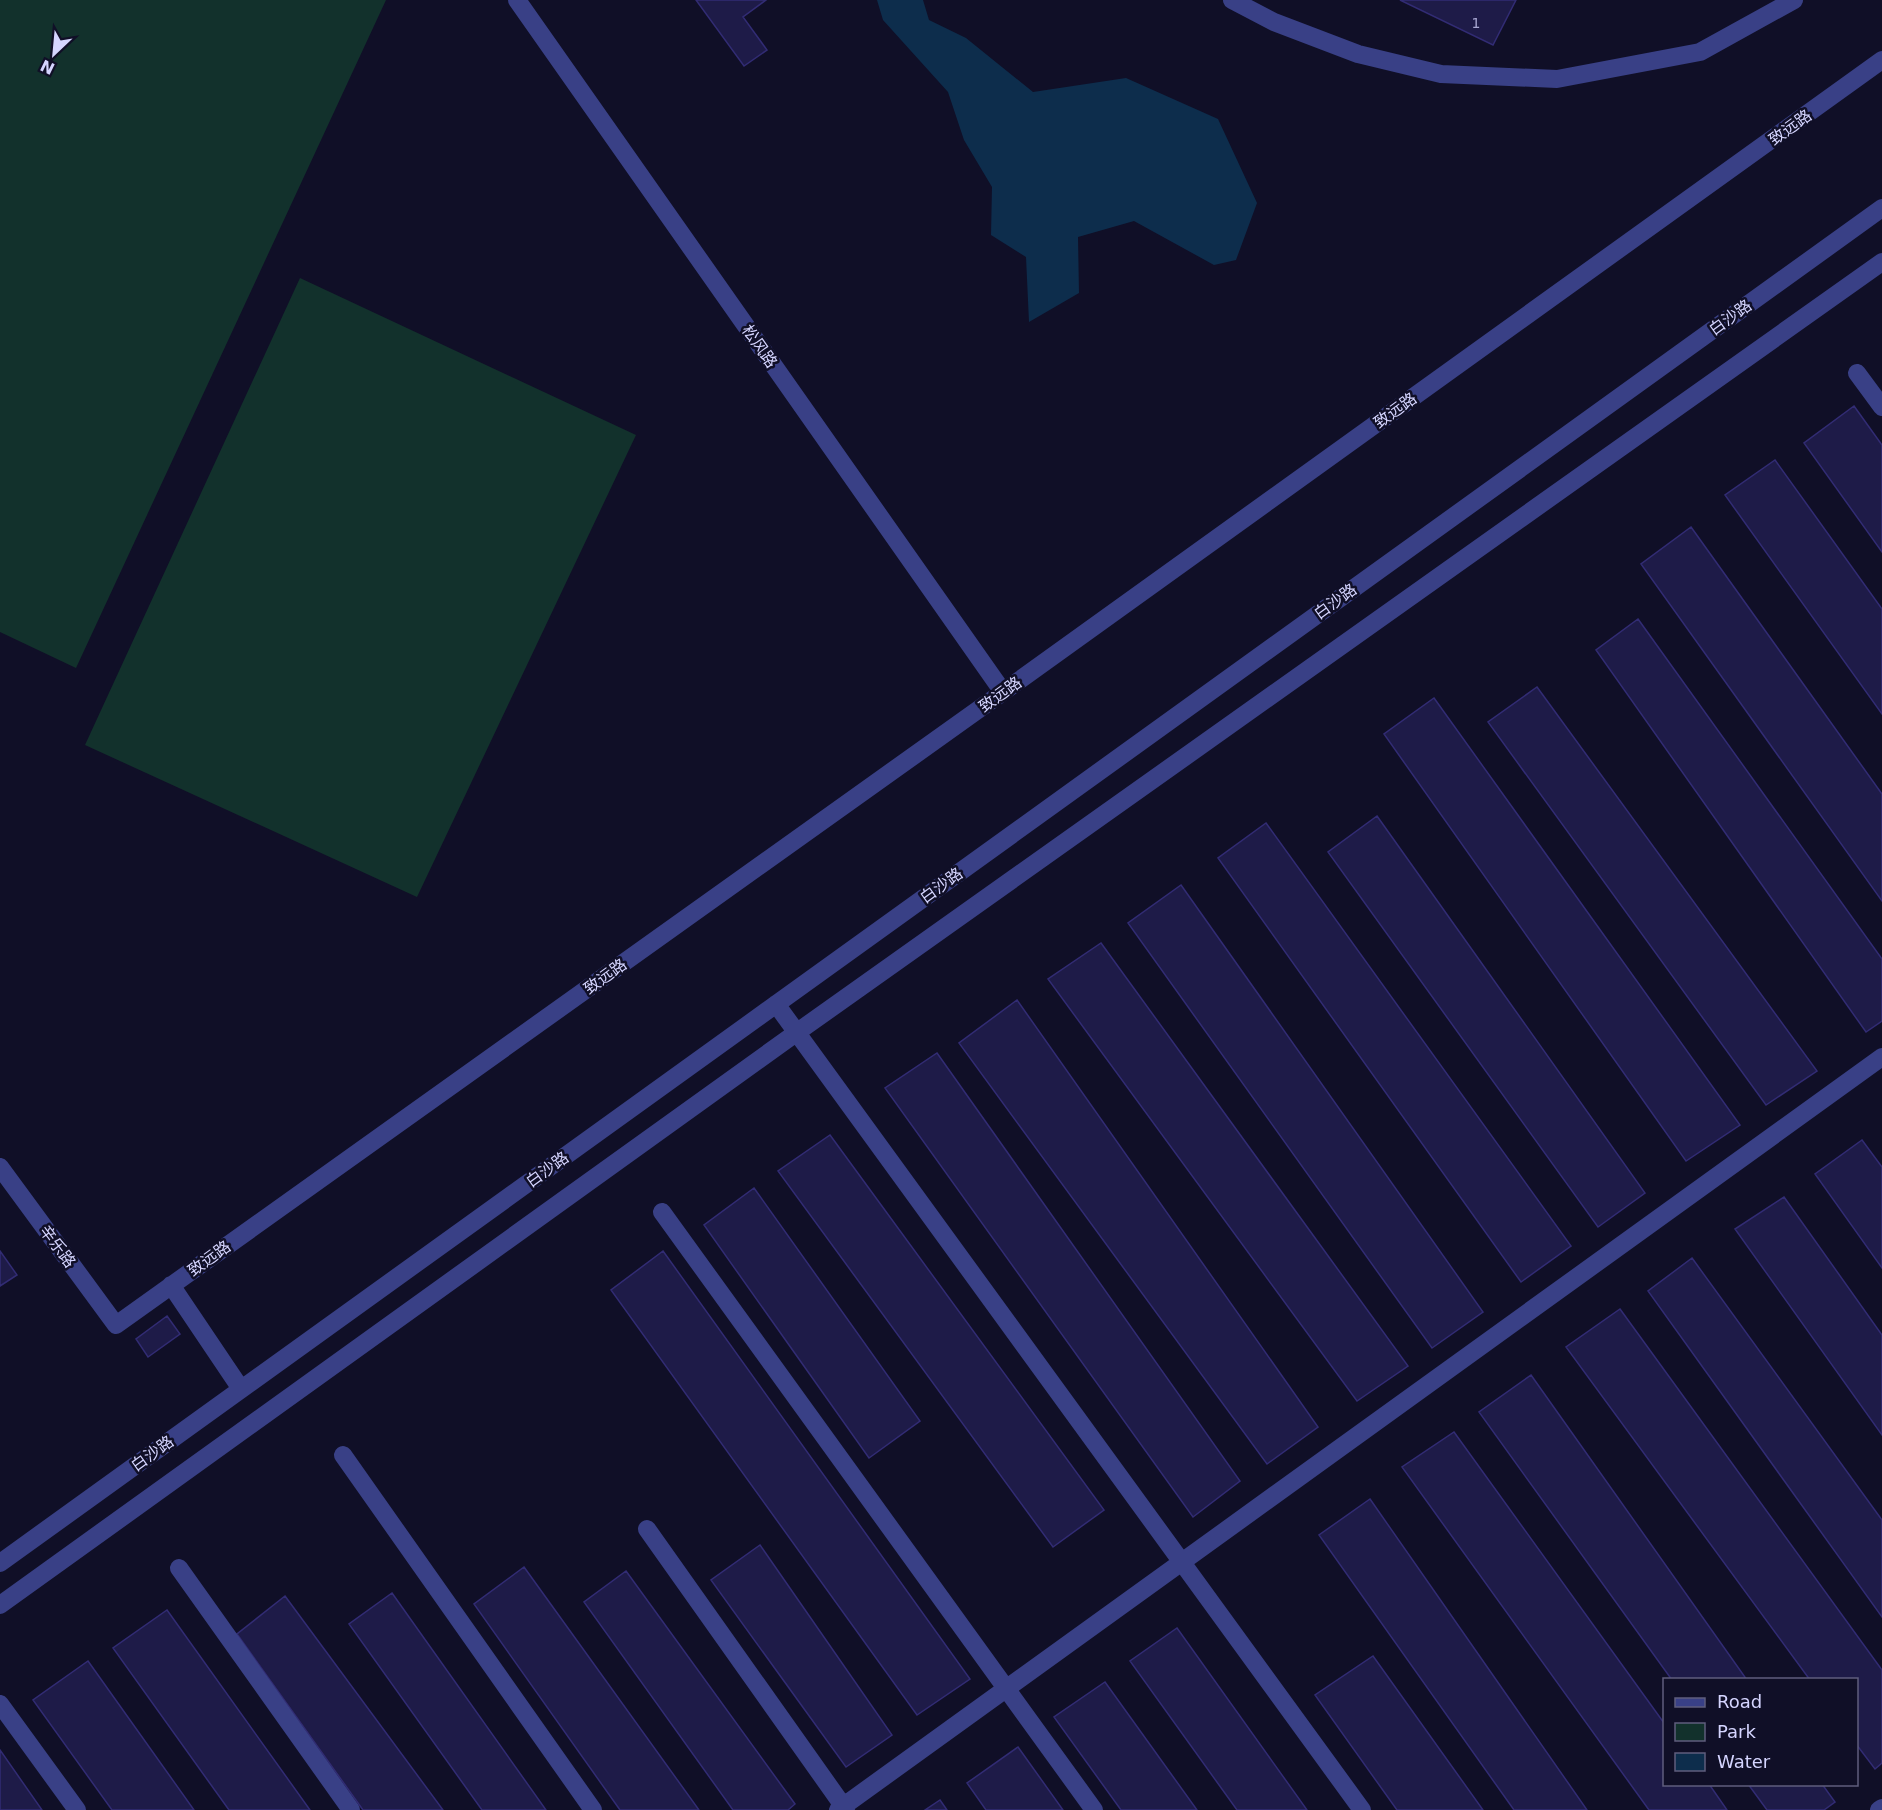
<svg xmlns="http://www.w3.org/2000/svg" width="1882" height="1810" viewBox="0 0 1882 1810" font-family="'DejaVu Sans','Noto Sans SC',sans-serif">
	<style>
		.green { fill: #12312c }
		.water { fill: #0d2d4c }
		.building { fill: #1e1b48; stroke: #322c74; stroke-width: 1.5 }
		.lines { fill: none; stroke-linecap: round; stroke-linejoin: round }
		.minor { stroke: #394086; stroke-width: 18 }
		.labels { text-anchor: middle; stroke-width: 5; stroke-linejoin: round; paint-order: stroke }
		.number-label { font-size: 14px; fill: #a7a6d1 }
		.street-label { font-size: 16px; fill: #d5d5ff; stroke: #100f27 }
	</style>
	<rect width="100%" height="100%" fill="#100f27"/>
	<path class="green" d="M 0,0 L 386,0 L 76,668 L 0,632 Z
		M 300,278 L 636,435 L 417,897 L 85,745 Z"/>
	<path class="water" d="M 877,0 L 923,0 L 929,20 L 966,38 L 1033,92 L 1126,78 L 1218,119 L 1257,203 L 1236,260 L 1214,265 L 1134,221 L 1078,237 L 1079,293 L 1029,322 L 1026,257 L 991,235 L 992,187 L 964,140 L 948,92 L 883,20 Z"/>
	<path class="building" d="M 696,0 L 766,0 L 743,17 L 767,50 L 744,66 Z
		M 1400,0 L 1516,0 L 1493,45 Z
		M 1854,406 L 1882,445 L 1882,552 L 1804,443 Z
		M 1775,460 L 1882,609 L 1882,714 L 1725,495 Z
		M 1691,527 L 1882,794 L 1882,901 L 1641,564 Z
		M 1638,619 L 1882,959 L 1882,1021 L 1866,1032 L 1596,650 Z
		M 1537,687 L 1817,1071 L 1766,1105 L 1488,722 Z
		M 1434,698 L 1740,1125 L 1686,1161 L 1384,734 Z
		M 1377,816 L 1645,1193 L 1598,1227 L 1328,852 Z
		M 1266,823 L 1571,1246 L 1521,1282 L 1218,858 Z
		M 1181,885 L 1483,1312 L 1432,1348 L 1128,923 Z
		M 1101,943 L 1408,1366 L 1357,1401 L 1048,979 Z
		M 1017,1000 L 1318,1427 L 1267,1464 L 959,1043 Z
		M 937,1053 L 1240,1481 L 1193,1517 L 885,1088 Z
		M 830,1135 L 1104,1510 L 1053,1547 L 778,1171 Z
		M 1862,1140 L 1882,1167 L 1882,1268 L 1815,1174 Z
		M 754,1188 L 920,1421 L 869,1458 L 704,1225 Z
		M 1784,1197 L 1882,1335 L 1882,1435 L 1735,1229 Z
		M 0,1251 L 17,1275 L 0,1286 Z
		M 663,1251 L 970,1679 L 917,1715 L 611,1290 Z
		M 1692,1258 L 1882,1520 L 1882,1617 L 1648,1291 Z
		M 1620,1309 L 1882,1670 L 1882,1763 L 1875,1769 L 1856,1744 L 1856,1680 L 1810,1680 L 1566,1347 Z
		M 167,1316 L 180,1334 L 148,1357 L 136,1339 Z
		M 1531,1375 L 1747,1680 L 1672,1680 L 1479,1412 Z
		M 1454,1432 L 1664,1723 L 1664,1784 L 1709,1784 L 1727,1810 L 1649,1810 L 1402,1467 Z
		M 1370,1499 L 1587,1810 L 1514,1810 L 1319,1535 Z
		M 760,1545 L 892,1735 L 846,1767 L 711,1580 Z
		M 524,1567 L 699,1810 L 620,1810 L 474,1604 Z
		M 626,1571 L 795,1804 L 788,1810 L 733,1810 L 584,1602 Z
		M 392,1593 L 546,1810 L 482,1810 L 349,1624 Z
		M 285,1596 L 443,1810 L 363,1810 L 237,1634 Z
		M 167,1610 L 310,1810 L 229,1810 L 113,1648 Z
		M 1177,1628 L 1307,1810 L 1237,1810 L 1130,1661 Z
		M 1373,1656 L 1483,1810 L 1397,1810 L 1315,1695 Z
		M 88,1661 L 194,1810 L 112,1810 L 33,1700 Z
		M 1105,1682 L 1197,1810 L 1121,1810 L 1054,1717 Z
		M 1018,1747 L 1063,1810 L 986,1810 L 967,1783 Z
		M 0,1750 L 42,1810 L 0,1810 Z
		M 1748,1784 L 1822,1784 L 1835,1802 L 1824,1810 L 1767,1810 Z
		M 940,1800 L 947,1810 L 925,1810 Z"/>
	<g class="lines">
		<path class="minor" d="M 517,0 L 1003,692
			M 1232,0 L 1274,22 L 1358,54 L 1441,74 L 1557,79 L 1700,52 L 1794,0
			M 1857,373 L 1882,407
			M 776,1004 L 1362,1810
			M 0,1167 L 116,1325 L 1003,692 L 1882,60
			M 662,1212 L 1094,1810
			M 171,1285 L 241,1389
			M 343,1455 L 593,1810
			M 647,1529 L 846,1810
			M 0,1563 L 1882,208
			M 179,1568 L 351,1810
			M 0,1605 L 796,1033 L 1882,262
			M 0,1704 L 77,1810
			M 838,1810 L 1882,1057
			M 1879,1810 L 1882,1808"/>
	</g>
	<g class="labels">
		<g class="number-label">
			<text x="1476" y="28">1</text>
		</g>
		<g class="street-label">
			<text transform="translate(1790 127) rotate(-36)" y="6">致远路</text>
			<text transform="translate(1730 317) rotate(-36)" y="6">白沙路</text>
			<text transform="translate(760 346) rotate(55)" y="6">松风路</text>
			<text transform="translate(1395 410) rotate(-36)" y="6">致远路</text>
			<text transform="translate(1335 601) rotate(-36)" y="6">白沙路</text>
			<text transform="translate(1000 694) rotate(-36)" y="6">致远路</text>
			<text transform="translate(941 885) rotate(-36)" y="6">白沙路</text>
			<text transform="translate(605 976) rotate(-36)" y="6">致远路</text>
			<text transform="translate(547 1169) rotate(-36)" y="6">白沙路</text>
			<text transform="translate(58 1246) rotate(53)" y="6">辛乐路</text>
			<text transform="translate(209 1258) rotate(-36)" y="6">致远路</text>
			<text transform="translate(152 1453) rotate(-36)" y="6">白沙路</text>
		</g>
	</g>
	<rect x="1663" y="1678" width="195" height="108" fill="#100f27" stroke="#5f5e7d" stroke-width="1.5"/>
	<rect x="1675" y="1698" width="30" height="9" fill="#394086" stroke="#5f5e7d" stroke-width="1.5"/>
	<text x="1717" y="1708" font-size="18" fill="#d5d5ff">Road</text>
	<rect x="1675" y="1723" width="30" height="18" fill="#12312c" stroke="#5f5e7d" stroke-width="1.5"/>
	<text x="1717" y="1738" font-size="18" fill="#d5d5ff">Park</text>
	<rect x="1675" y="1753" width="30" height="18" fill="#0d2d4c" stroke="#5f5e7d" stroke-width="1.5"/>
	<text x="1717" y="1768" font-size="18" fill="#d5d5ff">Water</text>
	<g transform="translate(54 54) rotate(206)" stroke="#100f27" stroke-width="4.5" paint-order="stroke">
	<path d="M0-4.5L10 22L0 15L-10 22Z" fill="#d5d5ff"/>
	<text y="-9" font-size="16" font-weight="bold" text-anchor="middle" fill="#d5d5ff">N</text>
	</g>
</svg>
